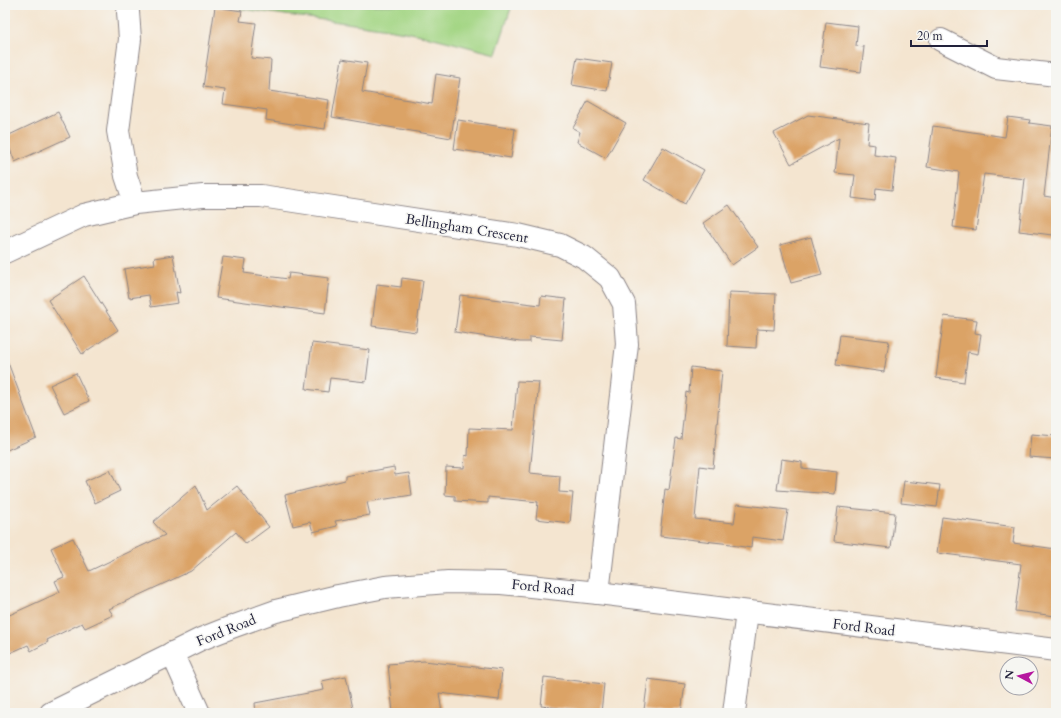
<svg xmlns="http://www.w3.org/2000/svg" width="1061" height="718" viewBox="0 0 1061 718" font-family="Cardo,serif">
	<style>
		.green { fill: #a4d685; stroke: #637c60 }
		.building { fill: #dba366 }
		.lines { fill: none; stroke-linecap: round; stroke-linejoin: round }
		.street-casing { stroke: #8b8486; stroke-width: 24 }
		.secondary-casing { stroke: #8b8486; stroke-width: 24 }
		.street { stroke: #fff; stroke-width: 22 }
		.secondary { stroke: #fff; stroke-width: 22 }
		.labels { text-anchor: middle; stroke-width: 3; stroke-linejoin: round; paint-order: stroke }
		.street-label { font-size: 14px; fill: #22223b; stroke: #f6f6f2 }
	</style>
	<rect width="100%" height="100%" fill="#f6f6f2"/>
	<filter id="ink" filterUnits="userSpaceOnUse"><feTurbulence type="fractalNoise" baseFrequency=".025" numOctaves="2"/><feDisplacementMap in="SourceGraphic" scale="8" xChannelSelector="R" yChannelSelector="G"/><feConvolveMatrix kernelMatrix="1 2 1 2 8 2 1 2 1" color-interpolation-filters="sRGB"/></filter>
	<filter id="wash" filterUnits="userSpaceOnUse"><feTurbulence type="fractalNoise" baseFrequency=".012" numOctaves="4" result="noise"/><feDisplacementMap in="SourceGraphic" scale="16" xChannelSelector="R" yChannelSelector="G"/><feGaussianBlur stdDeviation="0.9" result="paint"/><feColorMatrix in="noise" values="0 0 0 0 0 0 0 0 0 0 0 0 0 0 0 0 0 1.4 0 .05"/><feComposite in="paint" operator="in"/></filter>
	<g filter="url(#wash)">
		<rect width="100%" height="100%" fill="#f4e5d0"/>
		<path class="green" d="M 219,5 L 512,5 L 496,54 C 466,47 435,37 405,32 C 343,21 281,16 219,5 Z"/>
		<g id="blocks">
			<path class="building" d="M 215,7 L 242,11 L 240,21 L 256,23 L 251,58 L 271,60 L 269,91 L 329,100 L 325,129 L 266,120 L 267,110 L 223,104 L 225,90 L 203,87 Z
				M 826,22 L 858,26 L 856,46 L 864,47 L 861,72 L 820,67 Z
				M 577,58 L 612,63 L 607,91 L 572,85 Z
				M 342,59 L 367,63 L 362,92 L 432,104 L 436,74 L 460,78 L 451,138 L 332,117 Z
				M 588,101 L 626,123 L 606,158 L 577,142 L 580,132 L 573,128 Z
				M 58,112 L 70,137 L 15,162 L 5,137 Z
				M 808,115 L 869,123 L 867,144 L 875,145 L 874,155 L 896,158 L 892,190 L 876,188 L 875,201 L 852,198 L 855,175 L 835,173 L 839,138 L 791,164 L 774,133 Z
				M 1008,117 L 1030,120 L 1029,123 L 1052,126 L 1044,196 L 1056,198 L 1056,214 L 1053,235 L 1019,231 L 1025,179 L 984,174 L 976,230 L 953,227 L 959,172 L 927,167 L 933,126 L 1005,137 Z
				M 458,120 L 515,129 L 511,158 L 454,149 Z
				M 663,147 L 704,170 L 685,204 L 644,180 Z
				M 729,205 L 758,247 L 732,265 L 703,223 Z
				M 811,237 L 822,275 L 791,283 L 780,245 Z
				M 173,255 L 180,293 L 176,292 L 178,303 L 151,307 L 149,295 L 129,298 L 124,269 L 155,264 L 154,258 Z
				M 223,257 L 246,260 L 244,273 L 288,279 L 289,273 L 329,278 L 325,313 L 216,298 Z
				M 84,276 L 118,330 L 82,354 L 48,300 Z
				M 402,278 L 423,281 L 416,332 L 372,326 L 377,284 L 401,287 Z
				M 729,292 L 776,294 L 774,330 L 757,329 L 756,348 L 727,346 Z
				M 460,295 L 540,305 L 541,296 L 566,299 L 562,340 L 530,337 L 530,342 L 520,342 L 455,332 Z
				M 944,316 L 977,320 L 975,333 L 981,334 L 978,354 L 968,352 L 964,382 L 936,378 Z
				M 840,335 L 889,341 L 884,372 L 836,365 Z
				M 312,343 L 370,350 L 366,382 L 330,378 L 328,392 L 306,389 Z
				M 5,360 L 7,360 L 36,437 L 5,451 Z
				M 691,367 L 722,371 L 713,468 L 700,466 L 695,519 L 734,523 L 737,504 L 788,510 L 783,541 L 752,537 L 751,548 L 731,545 L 731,544 L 660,536 L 665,489 L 669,490 L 676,438 L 681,439 L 686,392 L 689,393 Z
				M 76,373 L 89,401 L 64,413 L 50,385 Z
				M 517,381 L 539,382 L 530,473 L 560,476 L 559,492 L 573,493 L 570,523 L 536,519 L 538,502 L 488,497 L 488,503 L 455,501 L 455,496 L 445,495 L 446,467 L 464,468 L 465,455 L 468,456 L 469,428 L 513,430 Z
				M 1031,434 L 1056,436 L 1056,459 L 1029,457 Z
				M 781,459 L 802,462 L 802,468 L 837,472 L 835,494 L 777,490 Z
				M 394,467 L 395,475 L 409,473 L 412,495 L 367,502 L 370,515 L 335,521 L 337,526 L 313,532 L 310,522 L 293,526 L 285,495 L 345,480 L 345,476 Z
				M 110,470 L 120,491 L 95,503 L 85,481 Z
				M 904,481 L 940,485 L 937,507 L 901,503 Z
				M 196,485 L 207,510 L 237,486 L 269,527 L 246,544 L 236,532 L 191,571 L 109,609 L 113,615 L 85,628 L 82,623 L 47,640 L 48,642 L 31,651 L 28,645 L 10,653 L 5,642 L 5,617 L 60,592 L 55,581 L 64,577 L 51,548 L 73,538 L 89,571 L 165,535 L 153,522 Z
				M 838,507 L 895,513 L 891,548 L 834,541 Z
				M 942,517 L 1015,527 L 1013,543 L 1056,549 L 1056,616 L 1015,611 L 1021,564 L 937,553 Z
				M 424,661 L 502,670 L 499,700 L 439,693 L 442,713 L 393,713 L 388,664 Z
				M 346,676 L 354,713 L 256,713 L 255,703 L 324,690 L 322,681 Z
				M 544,677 L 604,684 L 601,713 L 541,706 Z
				M 648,679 L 685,684 L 681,713 L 666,713 L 644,710 Z"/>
		</g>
	</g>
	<g filter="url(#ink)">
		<use href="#blocks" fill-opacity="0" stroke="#8b8486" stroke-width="1"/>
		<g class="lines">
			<g class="street-casing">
				<path id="street" d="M 128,12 L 130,39 L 118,131 L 126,176 L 135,203
					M 941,40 L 996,68 L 1056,75
					M 5,252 L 84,215 L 135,203 L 203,196 L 261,196 L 518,235 L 560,245 L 584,257 L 610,278 L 624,304 L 627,344 L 598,593
					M 172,653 L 199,713
					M 734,713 L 747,612"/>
			</g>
			<g class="secondary-casing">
				<path id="secondary" d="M 51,713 L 201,639 L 229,628 L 276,611 L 338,596 L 385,587 L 448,582 L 501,583 L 598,593 L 1056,650"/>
			</g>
			<use href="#street" class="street"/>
			<use href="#secondary" class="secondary"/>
		</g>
	</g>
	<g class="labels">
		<g class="street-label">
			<text transform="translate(467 228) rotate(9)" y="5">Bellingham Crescent</text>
			<text transform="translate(543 587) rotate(6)" y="5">Ford Road</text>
			<text transform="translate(864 627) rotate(7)" y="5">Ford Road</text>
			<text transform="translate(226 630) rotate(-22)" y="5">Ford Road</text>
		</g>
	</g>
	<rect width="1061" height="718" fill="none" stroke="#f6f6f2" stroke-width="20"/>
	<g transform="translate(1019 676) rotate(277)"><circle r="19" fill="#f6f6f2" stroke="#a1a1a9"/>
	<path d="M0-3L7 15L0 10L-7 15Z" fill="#b5179e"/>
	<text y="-6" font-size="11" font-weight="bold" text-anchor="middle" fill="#22223b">N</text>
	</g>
	<path d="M911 40v6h76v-6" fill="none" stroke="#22223b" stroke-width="2"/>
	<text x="917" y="40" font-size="12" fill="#22223b" stroke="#f6f6f2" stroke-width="3" paint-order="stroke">20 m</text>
</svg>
